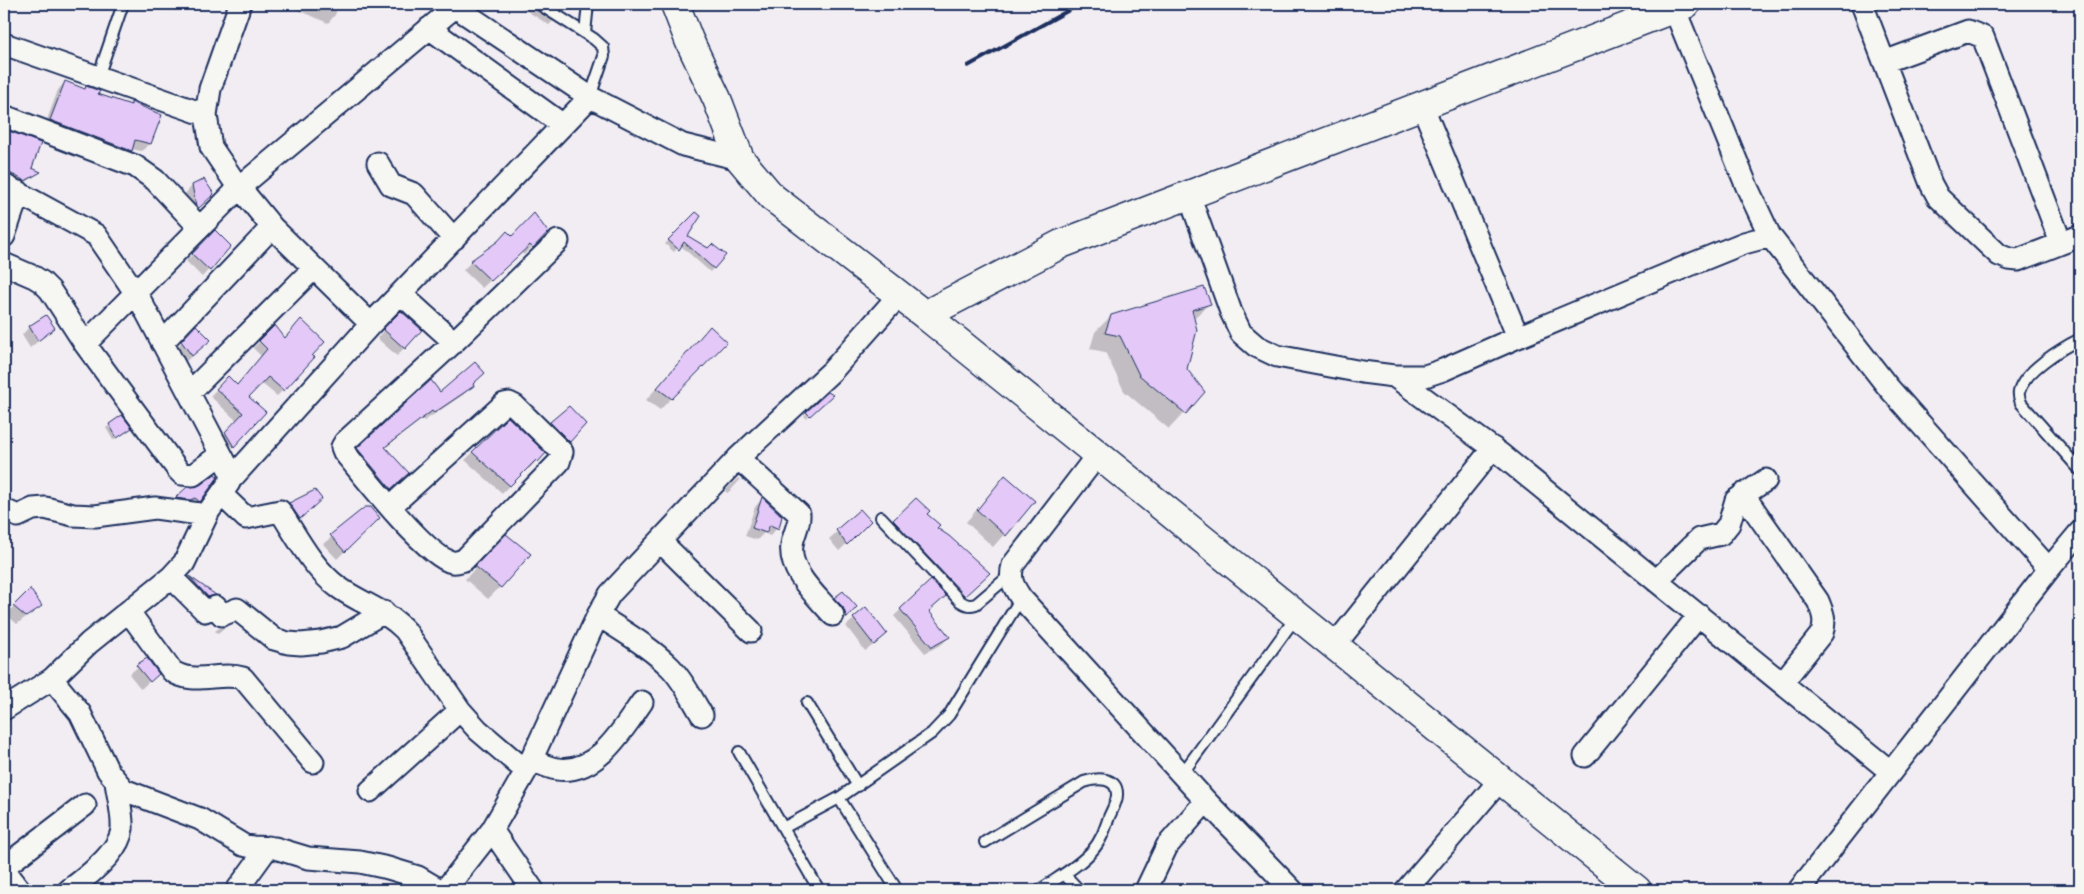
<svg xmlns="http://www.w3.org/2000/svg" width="2084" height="894" viewBox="0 0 2084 894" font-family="Kalam,sans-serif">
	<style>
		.shadow { fill: #0003 }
		.building { fill: #e3c8f8; stroke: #1b2f5e }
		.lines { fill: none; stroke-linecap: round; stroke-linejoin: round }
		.lane-casing { stroke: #1b2f5e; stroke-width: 14 }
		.street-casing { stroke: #1b2f5e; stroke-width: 25 }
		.secondary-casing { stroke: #1b2f5e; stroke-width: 31 }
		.lane { stroke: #f6f6f2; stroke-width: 10 }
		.street { stroke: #f6f6f2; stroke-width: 21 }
		.secondary { stroke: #f6f6f2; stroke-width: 28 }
		.rail { stroke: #1b2f5e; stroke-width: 4 }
	</style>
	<rect width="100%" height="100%" fill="#f2edf3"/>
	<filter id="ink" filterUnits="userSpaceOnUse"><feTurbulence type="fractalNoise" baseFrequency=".02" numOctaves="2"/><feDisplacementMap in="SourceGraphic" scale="10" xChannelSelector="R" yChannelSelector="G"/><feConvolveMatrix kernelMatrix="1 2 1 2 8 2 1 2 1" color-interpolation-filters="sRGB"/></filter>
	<g filter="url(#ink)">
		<path class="shadow" d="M 297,4 L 339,4 L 335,15 L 328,23 L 295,9 Z
			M 516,4 L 564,4 L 563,11 L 549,25 Z
			M 65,82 L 129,106 L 132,103 L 150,144 L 142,151 L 131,149 L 123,158 L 44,128 L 58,90 Z
			M 4,131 L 39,144 L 30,169 L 39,172 L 31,179 L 17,188 L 4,183 Z
			M 192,186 L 212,194 L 190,215 L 185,194 Z
			M 696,214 L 686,236 L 724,255 L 710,272 L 680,245 L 674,252 L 665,244 Z
			M 215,232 L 230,246 L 202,277 L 186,261 Z
			M 546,232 L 524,255 L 521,252 L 482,288 L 463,270 L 471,262 L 512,237 Z
			M 1210,303 L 1193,319 L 1186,369 L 1204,392 L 1169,429 L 1124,391 L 1105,352 L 1090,349 L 1095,332 L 1111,316 Z
			M 401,313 L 404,348 L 397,356 L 377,338 Z
			M 46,317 L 53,328 L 30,348 L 22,335 L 29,327 Z
			M 196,327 L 210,340 L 184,363 L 174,350 Z
			M 275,327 L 284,339 L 283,390 L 277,396 L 261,383 L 248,397 L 264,413 L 226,452 L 219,440 L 237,421 L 210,396 L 228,378 L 236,386 L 261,356 L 253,348 Z
			M 698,340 L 671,398 L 660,410 L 646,400 Z
			M 431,382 L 440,393 L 472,386 L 463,395 L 424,421 L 422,419 L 385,448 L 398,483 L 381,498 L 348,458 Z
			M 828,393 L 831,396 L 806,418 L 804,416 Z
			M 569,408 L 585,424 L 561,449 L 543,431 Z
			M 508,419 L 544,453 L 529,469 L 527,467 L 502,493 L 465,460 Z
			M 110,425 L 127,432 L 113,440 L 106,428 Z
			M 1005,477 L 1033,501 L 993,547 L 966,522 Z
			M 738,478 L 740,480 L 731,490 L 727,493 L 725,491 Z
			M 188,488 L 199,501 L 192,508 L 169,506 Z
			M 314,491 L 313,507 L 292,526 L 282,511 L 289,504 Z
			M 762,499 L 777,528 L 770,536 L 764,533 L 757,540 L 745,536 L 755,507 Z
			M 916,500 L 935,528 L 978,583 L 955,605 L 945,595 L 928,611 L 949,637 L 942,644 L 925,653 L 894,616 L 932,580 L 885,531 Z
			M 368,507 L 376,516 L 376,520 L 337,559 L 323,544 Z
			M 860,511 L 870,521 L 839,551 L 829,539 Z
			M 507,536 L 500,587 L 488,599 L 465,579 Z
			M 189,577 L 214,595 L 211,598 L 204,599 L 187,580 Z
			M 30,591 L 40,606 L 17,624 L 6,614 Z
			M 835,599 L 855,607 L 843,620 L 839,611 L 832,602 Z
			M 854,619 L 878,642 L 865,651 L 846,626 Z
			M 226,627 L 218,634 L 215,631 L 219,628 Z
			M 147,660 L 157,674 L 141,689 L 129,674 Z"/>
		<path class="building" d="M 65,81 L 85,89 L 86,86 L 100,91 L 98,94 L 131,105 L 131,102 L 162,115 L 151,144 L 135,140 L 132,151 L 50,120 Z
			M 4,129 L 41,143 L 32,168 L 41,172 L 25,181 L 4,170 Z
			M 204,179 L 214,194 L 199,208 L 196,206 L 192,185 Z
			M 696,212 L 701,216 L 688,236 L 708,248 L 712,244 L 726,255 L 714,269 L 684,242 L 679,250 L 668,240 Z
			M 534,213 L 548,232 L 533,248 L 530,245 L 491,281 L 470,261 L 498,241 L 507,231 L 512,236 Z
			M 215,230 L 231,246 L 210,271 L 192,254 Z
			M 1204,287 L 1211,304 L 1192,310 L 1197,330 L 1187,369 L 1205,392 L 1186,414 L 1139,375 L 1120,336 L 1105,333 L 1111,315 Z
			M 401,311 L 422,330 L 405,349 L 383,329 Z
			M 46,315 L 55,328 L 38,341 L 29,326 Z
			M 301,319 L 325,342 L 312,356 L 315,357 L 284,391 L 268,377 L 249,397 L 266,412 L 234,447 L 225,432 L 243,413 L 216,389 L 228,376 L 237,385 L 267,349 L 259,341 L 275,325 L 285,338 Z
			M 196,325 L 211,340 L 192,356 L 181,341 Z
			M 710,326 L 727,342 L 672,399 L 657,388 Z
			M 475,362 L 485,373 L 473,384 L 474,386 L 434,413 L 432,411 L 385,447 L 409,473 L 391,489 L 357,448 L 431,380 L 440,392 Z
			M 828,392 L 833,395 L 810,416 L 806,412 Z
			M 569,406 L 586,424 L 570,442 L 550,422 Z
			M 122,415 L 132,428 L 117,438 L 109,424 Z
			M 508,417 L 546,453 L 538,462 L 536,460 L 510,486 L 472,452 Z
			M 215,474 L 218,477 L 200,502 L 195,498 L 191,500 L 175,498 L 187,487 L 200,485 Z
			M 1005,475 L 1035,501 L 1006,536 L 977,510 Z
			M 315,490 L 322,499 L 300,519 L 289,503 Z
			M 762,497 L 782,516 L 779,529 L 770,525 L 766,533 L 752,528 Z
			M 916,498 L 930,511 L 927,514 L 940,525 L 937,528 L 949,536 L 990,573 L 965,596 L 893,520 Z
			M 365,507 L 371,507 L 380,518 L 345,552 L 330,535 Z
			M 860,509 L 871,521 L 847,545 L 836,530 Z
			M 506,534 L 531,554 L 501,588 L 475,566 Z
			M 189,576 L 216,595 L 208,597 Z
			M 931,580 L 946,596 L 929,611 L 950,637 L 932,647 L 900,609 Z
			M 30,589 L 42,606 L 26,617 L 13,606 Z
			M 843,591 L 857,607 L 847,618 L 843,607 L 834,598 Z
			M 866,607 L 887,634 L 874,645 L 853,618 Z
			M 147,658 L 159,674 L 150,682 L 136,665 Z"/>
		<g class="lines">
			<g class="lane-casing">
				<path id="lane" d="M 539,4 L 594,39 L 603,47 L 604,56 L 590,97
					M 585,33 L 588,4
					M 98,77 L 123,4
					M 2080,339 C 2062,348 2024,371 2019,392 C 2018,396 2020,399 2021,403 L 2080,470
					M 881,517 L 960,601 C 966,605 969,606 976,604 L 1010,575
					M 807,703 L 858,786
					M 739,752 L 819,890
					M 1182,774 L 1296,617
					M 839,798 L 897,890
					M 783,828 L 839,798 L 932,733 L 949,715 L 1021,598
					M 985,842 L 1084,782 C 1096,778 1118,776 1117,795 C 1117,802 1112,810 1109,817 C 1105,829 1101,841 1092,851 C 1078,867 1057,878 1040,890
					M 1064,874 L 1079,890"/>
			</g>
			<g class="street-casing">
				<path id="street" d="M 240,4 L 210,89 L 206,115 L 211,147 L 232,178 L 272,227 L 371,324
					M 451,4 L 590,97 L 683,145 L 740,159
					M 1862,4 L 1931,184 L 1938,197 L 1999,255 L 2009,259 L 2018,260 L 2080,236
					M 429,28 L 563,125
					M 4,44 L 206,115
					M 1884,62 L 1968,31 L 1983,37 L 2061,243
					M 1422,105 L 1518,337
					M 4,116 L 135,166 L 155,180 L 199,227
					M 378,163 L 391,185 L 414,194 L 454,239
					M 4,185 L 96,235 L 139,298 L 233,477 L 371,324 L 590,97
					M 1189,195 L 1231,312 L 1241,333 L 1256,346 L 1277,356 L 1362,372 L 1394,376 L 1425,376 L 1443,370 L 1518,337 L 1692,264 L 1744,243 L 1770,236 L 1747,187 L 1674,8
					M 4,236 L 19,192
					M 1770,236 L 1888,387 L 2049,569
					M 4,264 L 34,277 L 42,282 L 50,290 L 85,344 L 178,470 L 182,474 L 193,475 L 221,454
					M 401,294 L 454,342
					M 162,343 L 272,227
					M 85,344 L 240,187 L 456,6
					M 1394,376 L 1499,453 L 1891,772
					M 189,393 L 314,268
					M 1098,454 L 1013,565 C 1009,579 1013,586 1021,598 L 1206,801 L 1292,890
					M 738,458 L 799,514 C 800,525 793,534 792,545 C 788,572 817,596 833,615
					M 221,494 L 246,518 L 280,511 C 297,537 313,569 338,587 C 360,603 386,610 405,630 L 460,710 L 478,730 L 526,771
					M 1743,494 L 1818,601 C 1823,613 1826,621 1822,633 L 1782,683
					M 390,507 L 504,404 L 509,403 L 515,406 L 562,452 L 559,462 L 464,560 C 460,561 457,563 452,562 C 427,557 362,474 344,452 L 342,447 L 345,442 L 454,342 L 558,241
					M 4,510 L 18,516 L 33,509 L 45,508 L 73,515 L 95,516 L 155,508 L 207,515
					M 660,541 L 751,631
					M 171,577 L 205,611 L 216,607 L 222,615 L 237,609 L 274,639 L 288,643 L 301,644 L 321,642 L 342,637 L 384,612
					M 1656,581 L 1699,539 L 1721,534 L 1729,524 L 1736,500 L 1766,480
					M 129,612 L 172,671 C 193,686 220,671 243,678 L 313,762
					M 598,615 C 622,631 649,646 670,667 C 683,680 692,699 702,715
					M 1334,646 L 1493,448
					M 52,679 L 80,713 L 108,771 L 124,790 L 200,819 L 243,845 L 252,847 L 275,848 L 308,858 L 360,862 L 388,868 L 418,877 L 440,890
					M 4,709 L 52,679 L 89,643 L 171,577 L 184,563 L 209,511 L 229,483
					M 1585,756 L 1699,615
					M 531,759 C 539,763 548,768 557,769 C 597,775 623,729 642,702
					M 370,791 L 460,710
					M 492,830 L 533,890
					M 4,867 L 85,805
					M 4,869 L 20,890
					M 69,890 C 86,878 119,852 122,829 C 123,814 118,797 116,782
					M 237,890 L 268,847
					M 445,890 L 492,830 L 526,771 L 598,615 L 610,594 L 738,458 L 832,371 L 900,294
					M 1146,890 L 1167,846 L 1206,801
					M 1406,890 L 1500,780
					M 1799,890 L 2049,569 L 2080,532"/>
			</g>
			<g class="secondary-casing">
				<path id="secondary" d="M 675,4 L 689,40 L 717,99 L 740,159 L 772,197 L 925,315 L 1637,890
					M 925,315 L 1061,244 L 1686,4"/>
			</g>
			<use href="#lane" class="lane"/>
			<use href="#street" class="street"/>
			<use href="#secondary" class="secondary"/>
			<path class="rail" d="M 968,66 L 1080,4"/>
		</g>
	</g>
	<rect width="2084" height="894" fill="none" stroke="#f6f6f2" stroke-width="20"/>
	<rect x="10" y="10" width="2064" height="874" fill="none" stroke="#1b2f5e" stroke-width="2" filter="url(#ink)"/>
</svg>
